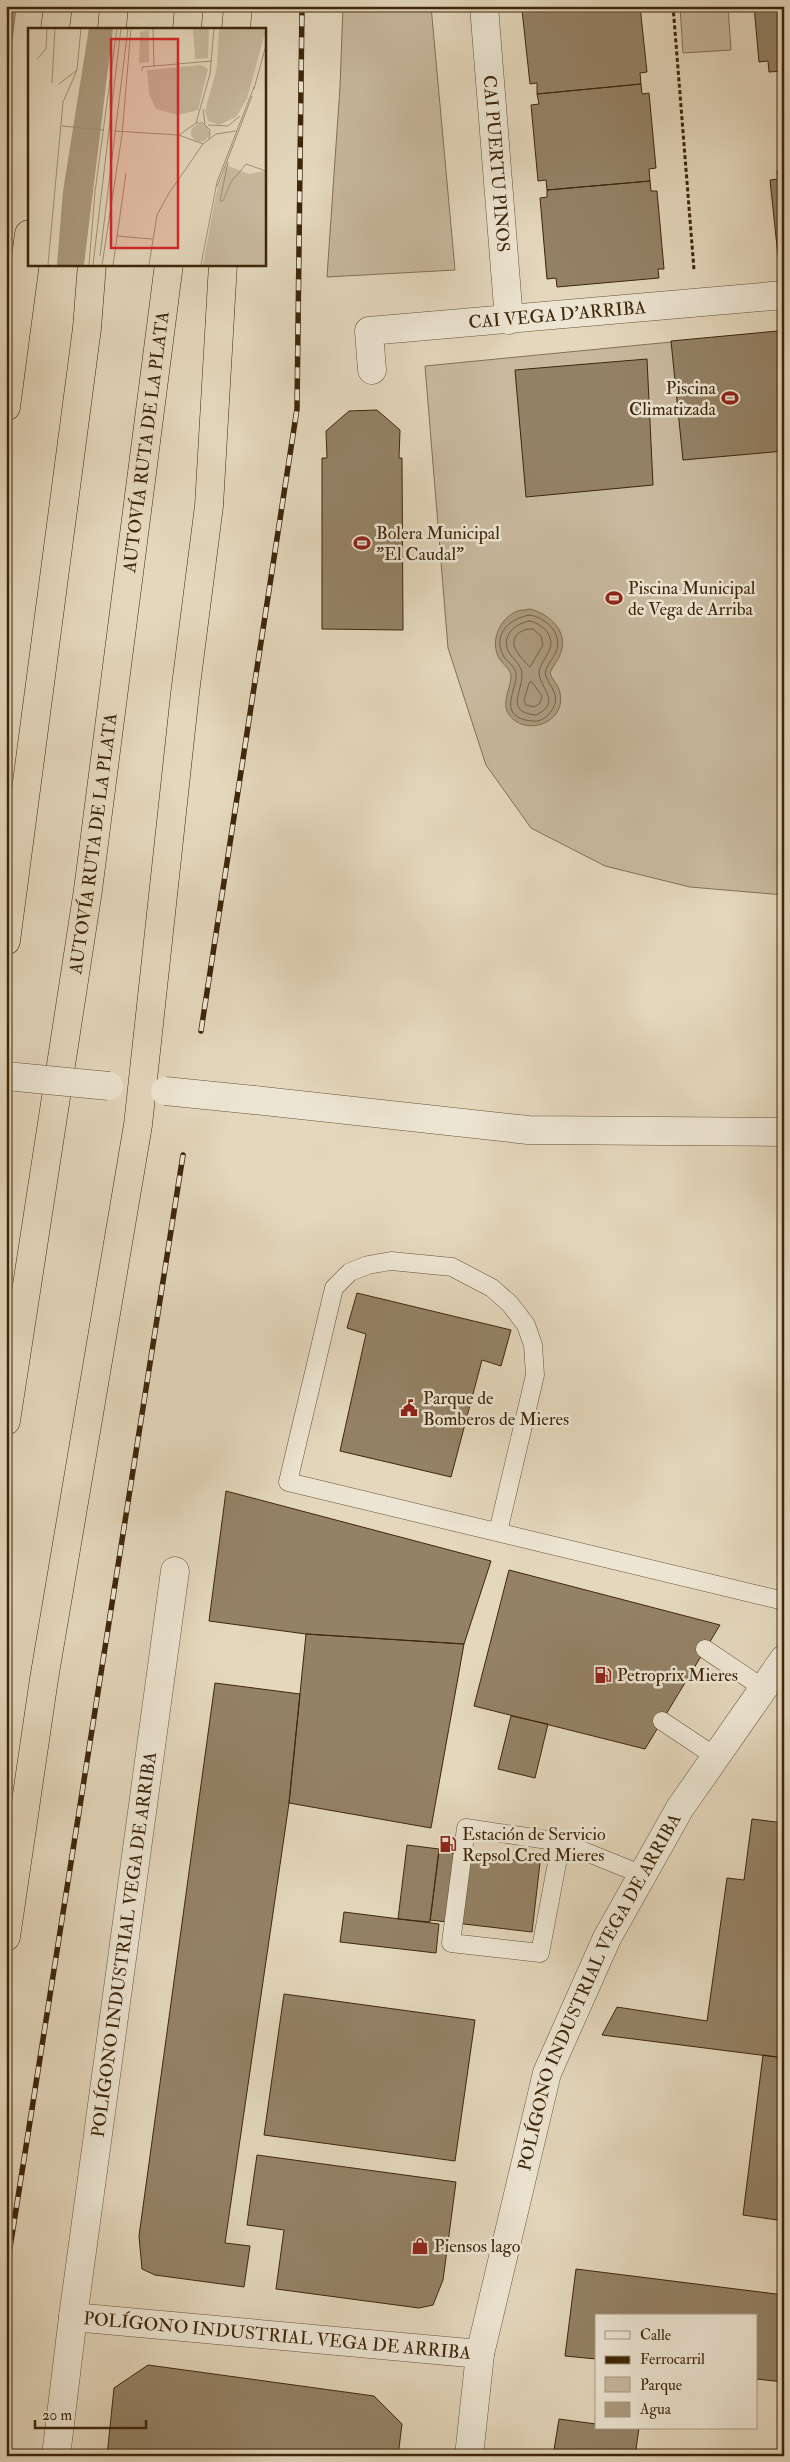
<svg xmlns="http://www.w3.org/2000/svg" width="790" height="2462" viewBox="0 0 790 2462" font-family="'IM FELL Double Pica',serif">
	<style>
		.green { fill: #c8b99e; stroke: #837054 }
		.water { fill: #ac9b7f; stroke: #806c50 }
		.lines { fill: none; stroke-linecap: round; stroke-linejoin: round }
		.shore { stroke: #756044; stroke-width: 1 }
		.building { fill: #948266; stroke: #3e2609 }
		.service-casing { stroke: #685236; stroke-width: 19 }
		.minor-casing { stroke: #685236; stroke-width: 29 }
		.tertiary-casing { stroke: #685236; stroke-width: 29 }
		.motorway-casing { stroke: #3e2609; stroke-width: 29 }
		.path { stroke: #3e2609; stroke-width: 3; stroke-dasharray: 4 2.5; stroke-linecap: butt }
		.service { stroke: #ede5d3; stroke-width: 18 }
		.minor { stroke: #ede5d3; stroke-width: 28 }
		.tertiary { stroke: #ede5d3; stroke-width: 28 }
		.motorway { stroke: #e4d7bc; stroke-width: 28 }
		.rail-casing { stroke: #3e2609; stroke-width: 5.5 }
		.rail { stroke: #ede5d3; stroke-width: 4; stroke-dasharray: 11; stroke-linecap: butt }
		.tertiary-bridge-casing { stroke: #685236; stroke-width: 29; stroke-linecap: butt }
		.tertiary-bridge { stroke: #ede5d3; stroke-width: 28 }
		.labels { text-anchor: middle; stroke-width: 5; stroke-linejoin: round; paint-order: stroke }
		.street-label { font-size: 18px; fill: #3e2609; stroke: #ede5d3 }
		.poi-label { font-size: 18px; fill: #3e2609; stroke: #ede5d3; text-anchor: start }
		.inset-road { fill: none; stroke: #a29074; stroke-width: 1 }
		.view { fill: #d62828; fill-opacity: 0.15; stroke: #d62828; stroke-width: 2.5 }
		.inset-edge { fill: none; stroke: #3e2609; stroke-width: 2.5 }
	</style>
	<rect width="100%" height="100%" fill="#e4d7bc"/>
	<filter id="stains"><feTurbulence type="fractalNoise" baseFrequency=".004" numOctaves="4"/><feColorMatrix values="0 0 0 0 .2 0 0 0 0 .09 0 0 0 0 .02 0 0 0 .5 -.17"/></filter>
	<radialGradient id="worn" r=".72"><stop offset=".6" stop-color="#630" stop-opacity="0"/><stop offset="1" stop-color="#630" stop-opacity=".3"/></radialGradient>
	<path class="green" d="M 343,6 L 431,6 L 455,270 L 327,277 L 340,87 Z
		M 728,6 L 731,50 L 683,53 L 680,7 Z
		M 784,331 L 784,895 L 690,887 L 605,866 L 531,828 L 486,765 L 448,648 L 425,366 Z"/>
	<path class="water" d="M 6,6 L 16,6 L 6,93 Z
		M 530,609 C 549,614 568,630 561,652 C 559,660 553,665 550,673 C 552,680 559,685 560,693 C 566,719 534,735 514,720 C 498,707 510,692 511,677 C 512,670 502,664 499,658 C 490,642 499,620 515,612 C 519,610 526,610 530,609 Z"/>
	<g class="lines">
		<path class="shore" d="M 530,615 C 546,618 563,633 556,652 C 553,659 547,664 545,673 C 549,688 564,696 549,714 C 545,719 538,722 532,721 C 492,717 522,684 515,670 C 512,664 505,660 503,655 C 492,633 511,618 530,615 Z
			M 530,621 C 543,624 556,637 549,651 C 546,659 540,663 539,673 C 541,690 562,702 536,715 C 501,712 527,687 521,669 C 519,663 513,659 510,654 C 499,637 515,623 530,621 Z
			M 533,629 L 541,636 L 543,645 L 530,667 C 526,663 518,655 515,648 C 510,636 522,628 533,629 Z
			M 532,682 L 542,696 L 540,703 L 534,707 L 526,705 L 524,700 L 529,683 Z"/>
	</g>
	<path class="building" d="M 529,6 L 640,6 L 647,72 L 640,73 L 641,84 L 537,94 L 537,83 L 530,84 L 522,10 L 529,9 Z
		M 754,6 L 784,6 L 784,71 L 769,72 L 768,61 L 759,62 Z
		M 641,84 L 642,94 L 649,93 L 656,168 L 649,169 L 650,181 L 547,190 L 546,180 L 538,181 L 531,105 L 539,104 L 537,94 Z
		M 784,170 L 784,256 L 778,256 L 770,180 L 778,179 L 777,171 Z
		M 650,181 L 651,191 L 657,191 L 664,269 L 658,269 L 659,278 L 557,287 L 556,278 L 547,279 L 540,198 L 547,197 L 547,190 Z
		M 778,331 L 779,344 L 784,344 L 784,451 L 683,460 L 671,341 Z
		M 647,359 L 653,485 L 526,497 L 515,370 Z
		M 377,410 L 400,430 L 399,458 L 402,458 L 403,630 L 322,629 L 322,458 L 327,458 L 326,431 L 349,411 Z
		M 357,1293 L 511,1330 L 501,1366 L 482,1360 L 451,1477 L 340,1451 L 366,1334 L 347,1328 Z
		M 226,1491 L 491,1561 L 464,1644 L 306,1634 L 209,1621 Z
		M 509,1570 L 720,1625 L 645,1749 L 474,1706 Z
		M 306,1634 L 464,1644 L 431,1828 L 289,1803 Z
		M 215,1683 L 300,1694 L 289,1803 L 225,2243 L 250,2246 L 244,2287 L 155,2275 L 142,2269 L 139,2236 Z
		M 511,1716 L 548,1724 L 535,1778 L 498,1769 Z
		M 752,1819 L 784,1823 L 784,2058 L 602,2035 L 617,2007 L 707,2021 L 727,1878 L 744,1880 Z
		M 407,1845 L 439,1849 L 430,1922 L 398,1919 Z
		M 439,1852 L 540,1863 L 532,1932 L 430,1920 Z
		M 344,1912 L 439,1924 L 436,1953 L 340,1942 Z
		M 284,1994 L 475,2020 L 455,2161 L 264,2135 Z
		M 763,2055 L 784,2058 L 784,2221 L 743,2215 Z
		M 257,2155 L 456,2182 L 443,2280 L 433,2305 L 419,2308 L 276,2289 L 284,2230 L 247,2225 Z
		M 576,2269 L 784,2295 L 784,2382 L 756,2379 L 756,2316 L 596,2316 L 596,2359 L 565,2356 Z
		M 148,2365 L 374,2396 L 402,2424 L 398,2456 L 107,2456 L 114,2388 Z
		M 559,2419 L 596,2424 L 596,2428 L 639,2428 L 635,2456 L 594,2456 L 554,2450 Z"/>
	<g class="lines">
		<g class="service-casing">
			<path id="service" d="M 498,1532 L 535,1375 L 533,1345 L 526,1325 L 510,1304 L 492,1288 L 452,1267 L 391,1261 L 368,1265 L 350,1272 L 334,1288 L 288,1482 L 784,1601
				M 705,1649 L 763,1688
				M 662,1721 L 716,1757
				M 561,1842 L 540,1953 L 451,1943 L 466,1828 L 561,1842 L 643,1875"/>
		</g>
		<g class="minor-casing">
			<g id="minor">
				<path id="s1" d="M 484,6 L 509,320"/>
				<path id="s2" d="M 372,370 L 369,331 L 784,295"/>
				<path id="s3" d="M 73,2317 L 480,2354"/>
				<path id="s4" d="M 56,2456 L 73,2317 L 175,1571"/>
				<path id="s5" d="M 469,2456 L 480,2354 L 547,2073 L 607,1938 L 680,1808 L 784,1659"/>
			</g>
		</g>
		<g class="tertiary-casing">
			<path id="tertiary" d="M 254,1100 L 528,1130 L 784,1132"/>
		</g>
		<g class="motorway-casing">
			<g id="motorway">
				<path d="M 55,29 L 58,6"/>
				<path d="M 112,29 L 114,6"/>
				<path d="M 187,29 L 189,6"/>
				<path d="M 236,29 L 238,6"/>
				<path d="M 6,407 L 29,234"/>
				<path d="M 6,941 L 87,328 L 92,264"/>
				<path id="s6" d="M 6,1421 L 88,890 L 169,264"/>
				<path d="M 6,1937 L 44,1679 L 138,1125 L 185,693 L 209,506 L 223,264"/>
			</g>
		</g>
		<path class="path" d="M 673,6 L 694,270"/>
		<use href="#service" class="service"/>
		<use href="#minor" class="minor"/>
		<use href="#tertiary" class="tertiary"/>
		<use href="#motorway" class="motorway"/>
		<g class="rail-casing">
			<path id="rail" d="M 201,1031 L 297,409 L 302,6
				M 6,2273 L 183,1155"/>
		</g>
		<use href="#rail" class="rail"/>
		<g class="tertiary-bridge-casing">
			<path id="tertiary-bridge" d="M 6,1076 L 109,1086
				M 165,1091 L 254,1100"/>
		</g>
		<use href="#tertiary-bridge" class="tertiary-bridge"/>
	</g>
	<defs>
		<g id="stadium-bare" transform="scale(1.35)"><path d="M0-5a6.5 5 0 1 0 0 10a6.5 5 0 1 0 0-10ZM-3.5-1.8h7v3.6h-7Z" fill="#8f2418" stroke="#ede5d3" stroke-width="2.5" paint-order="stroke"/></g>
		<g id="civic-bare" transform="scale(1.35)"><path d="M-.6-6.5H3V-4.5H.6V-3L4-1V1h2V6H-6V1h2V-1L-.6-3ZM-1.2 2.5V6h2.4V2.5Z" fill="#8f2418" stroke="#ede5d3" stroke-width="2.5" paint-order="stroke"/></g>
		<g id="fuel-bare" transform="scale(1.35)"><path d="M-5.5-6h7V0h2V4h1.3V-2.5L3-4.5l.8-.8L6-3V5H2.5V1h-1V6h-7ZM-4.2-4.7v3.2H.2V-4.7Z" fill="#8f2418" stroke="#ede5d3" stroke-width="2.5" paint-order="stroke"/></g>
		<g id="shop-bare" transform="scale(1.35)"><path d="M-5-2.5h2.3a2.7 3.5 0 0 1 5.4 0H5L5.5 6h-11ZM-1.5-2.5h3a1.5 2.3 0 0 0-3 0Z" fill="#8f2418" stroke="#ede5d3" stroke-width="2.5" paint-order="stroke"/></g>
	</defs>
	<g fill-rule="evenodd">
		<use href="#stadium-bare" x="730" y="398"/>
		<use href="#stadium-bare" x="362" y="543"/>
		<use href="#stadium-bare" x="614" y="598"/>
		<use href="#civic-bare" x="409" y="1408"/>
		<use href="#fuel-bare" x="603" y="1675"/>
		<use href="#fuel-bare" x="448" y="1844"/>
		<use href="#shop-bare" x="420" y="2246"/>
	</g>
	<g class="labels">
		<g class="street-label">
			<text dy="6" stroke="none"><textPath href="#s1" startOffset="158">CAI PUERTU PINOS</textPath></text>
			<text dy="6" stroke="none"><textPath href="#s2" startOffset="228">CAI VEGA D'ARRIBA</textPath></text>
			<text dy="6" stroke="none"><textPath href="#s6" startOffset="989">AUTOVÍA RUTA DE LA PLATA</textPath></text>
			<text dy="6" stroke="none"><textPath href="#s6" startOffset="584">AUTOVÍA RUTA DE LA PLATA</textPath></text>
			<text dy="6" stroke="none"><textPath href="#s4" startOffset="516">POLÍGONO INDUSTRIAL VEGA DE ARRIBA</textPath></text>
			<text dy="6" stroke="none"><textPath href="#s5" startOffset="486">POLÍGONO INDUSTRIAL VEGA DE ARRIBA</textPath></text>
			<text dy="6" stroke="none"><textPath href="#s3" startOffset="205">POLÍGONO INDUSTRIAL VEGA DE ARRIBA</textPath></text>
		</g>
		<g class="poi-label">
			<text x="716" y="394" text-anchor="end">Piscina<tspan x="716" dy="21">Climatizada</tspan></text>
			<text x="376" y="539">Bolera Municipal<tspan x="376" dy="21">"El Caudal"</tspan></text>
			<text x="628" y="594">Piscina Municipal<tspan x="628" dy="21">de Vega de Arriba</tspan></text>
			<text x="423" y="1404">Parque de<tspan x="423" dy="21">Bomberos de Mieres</tspan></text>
			<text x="617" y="1681">Petroprix Mieres</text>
			<text x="462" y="1840">Estación de Servicio<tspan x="462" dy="21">Repsol Cred Mieres</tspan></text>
			<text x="434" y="2252">Piensos lago</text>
		</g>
	</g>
	<g transform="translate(28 28)">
		<rect width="238" height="238" fill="#e4d7bc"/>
		<path d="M 165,0 L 181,1 L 180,30 L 167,31 ZM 191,0 L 236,0 L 237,5 L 219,71 L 208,89 L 191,97 L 180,93 L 177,83 L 189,39 ZM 121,2 L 121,34 L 111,35 L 112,4 ZM 173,37 L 180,41 L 170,82 L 150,87 L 128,81 L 121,66 L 119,42 ZM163 105a9 9 0 1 1 18 0a9 9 0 1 1-18 0ZM 198,137 L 221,146 L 237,143 L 237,237 L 175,237 L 188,166 Z" fill="#c8b99e"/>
		<path d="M 61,0 L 85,0 L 56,237 L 29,237 L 35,163 Z" fill="#ac9b7f"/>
		<path class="inset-road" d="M 125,0 L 126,38M 9,31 L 18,21 L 19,0M 114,43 L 114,39 L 184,33M 24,55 L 27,0M 31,56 L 49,42M 226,61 L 238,17M 175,81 L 177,96M 168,95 L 182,46 L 186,0M 180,97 L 200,98 L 212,88M 34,98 L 76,102M 86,103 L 151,107 L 175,116M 151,107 L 168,95 L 175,95 L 182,102 L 181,111M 200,134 L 192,173 L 195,173 L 203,154 L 218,136 L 238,143M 189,159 L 224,68M 89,208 L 124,211M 72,228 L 100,0M 20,237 L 35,74 L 49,42 L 53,0M 61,237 L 67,164 L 89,0M 65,237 L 93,0M 74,237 L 94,107 L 103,0M 85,237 L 98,145M 121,237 L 129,187 L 141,165 L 175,116 L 188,106 L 208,103M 173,237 L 189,154 L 226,59"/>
		<path class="view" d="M 83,11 L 150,11 L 150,220 L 83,220 Z"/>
		<rect width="238" height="238" class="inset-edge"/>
	</g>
	<rect width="790" height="2462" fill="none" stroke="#e4d7bc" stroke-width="25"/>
	<rect x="8" y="8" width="775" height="2447" fill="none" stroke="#3e2609" stroke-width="2.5"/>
	<rect x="12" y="12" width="765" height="2437" fill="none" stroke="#3e2609"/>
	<rect x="595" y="2314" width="162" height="115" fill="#ede5d3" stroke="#a79982"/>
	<rect x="605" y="2331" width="25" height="8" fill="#ede5d3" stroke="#a79982"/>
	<text x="640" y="2340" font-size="15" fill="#3e2609">Calle</text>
	<rect x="605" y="2356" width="25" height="8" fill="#3e2609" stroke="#a79982"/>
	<text x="640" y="2364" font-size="15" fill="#3e2609">Ferrocarril</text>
	<rect x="605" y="2377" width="25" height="15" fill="#c8b99e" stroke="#a79982"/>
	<text x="640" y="2390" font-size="15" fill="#3e2609">Parque</text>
	<rect x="605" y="2402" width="25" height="15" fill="#ac9b7f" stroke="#a79982"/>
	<text x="640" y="2414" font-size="15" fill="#3e2609">Agua</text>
	<path d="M35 2420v8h111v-8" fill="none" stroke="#3e2609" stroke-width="2.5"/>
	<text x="42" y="2420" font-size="15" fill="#3e2609" stroke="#ede5d3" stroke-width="4" paint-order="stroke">20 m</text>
	<rect width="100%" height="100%" filter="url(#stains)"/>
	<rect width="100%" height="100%" fill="url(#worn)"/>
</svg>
